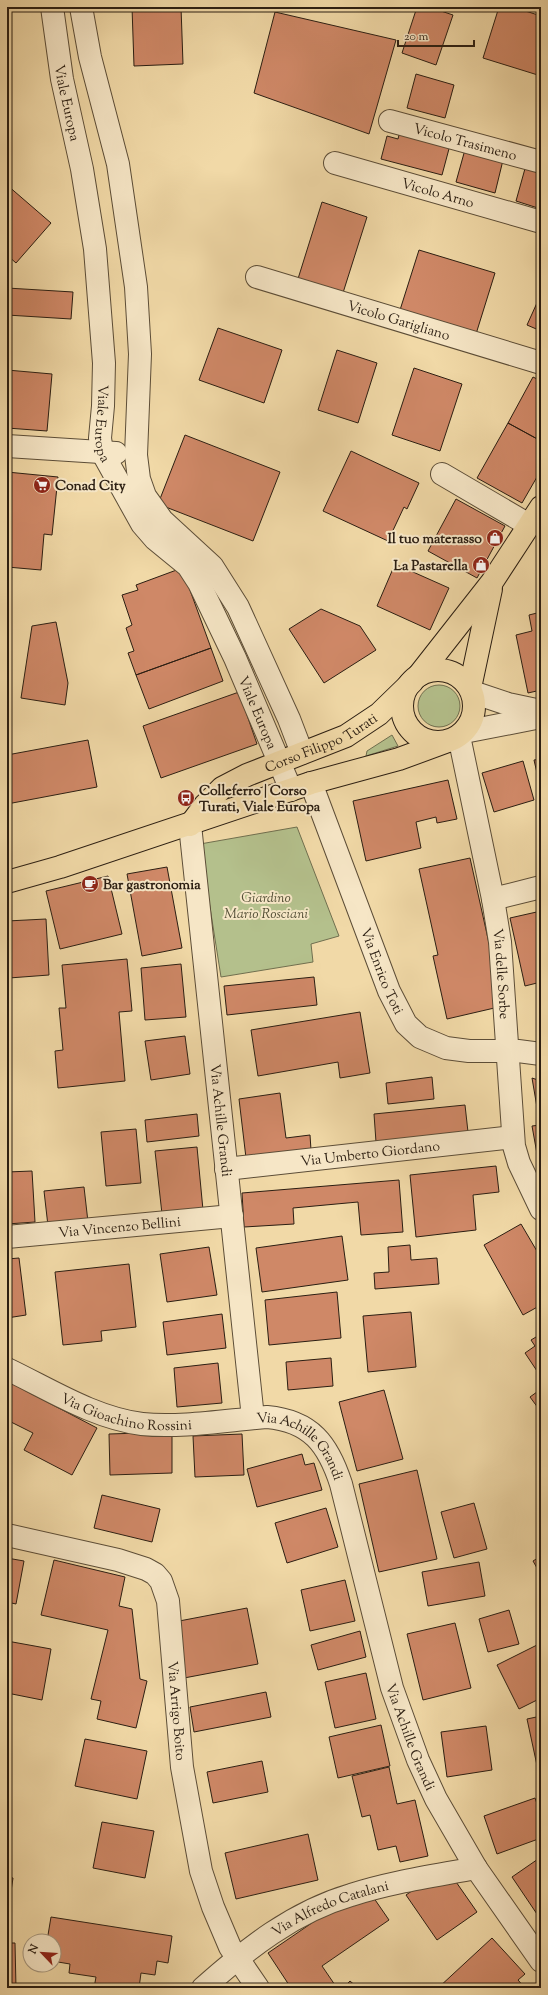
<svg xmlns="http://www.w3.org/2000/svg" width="548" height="1995" viewBox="0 0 548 1995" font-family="'Sorts Mill Goudy',serif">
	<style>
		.green { fill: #b4c08c; stroke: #706f4f }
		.building { fill: #cf8867; stroke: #2b1e12 }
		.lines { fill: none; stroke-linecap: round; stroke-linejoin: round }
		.minor-casing { stroke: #5c4d37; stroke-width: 24 }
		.major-casing { stroke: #2b1e12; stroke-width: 24 }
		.minor { stroke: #f6e6c6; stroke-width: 22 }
		.major { stroke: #f1d9a7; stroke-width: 22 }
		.labels { text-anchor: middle; stroke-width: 4; stroke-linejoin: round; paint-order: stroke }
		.street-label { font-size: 14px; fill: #2b1e12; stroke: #f6e6c6 }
		.poi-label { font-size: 14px; font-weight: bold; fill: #2b1e12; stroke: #f6e6c6; text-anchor: start }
		.park-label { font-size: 14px; font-style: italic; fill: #544f37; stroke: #f6e6c6 }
	</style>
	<rect width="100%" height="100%" fill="#f1d9a7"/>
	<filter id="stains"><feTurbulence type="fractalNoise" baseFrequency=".005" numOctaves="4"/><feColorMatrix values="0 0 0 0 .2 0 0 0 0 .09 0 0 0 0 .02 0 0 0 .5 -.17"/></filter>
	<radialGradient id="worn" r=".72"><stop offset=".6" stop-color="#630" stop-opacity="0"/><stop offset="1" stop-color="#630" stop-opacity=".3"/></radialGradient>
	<path class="green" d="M418 706a21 21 0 1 1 42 0a21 21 0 1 1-42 0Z
		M 392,735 L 398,746 L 366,756 L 367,751 Z
		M 297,827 L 339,936 L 311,944 L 313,962 L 221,977 L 200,844 Z"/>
	<path class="building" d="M 132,7 L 181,7 L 183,64 L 134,66 Z
		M 417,7 L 429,7 L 453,15 L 436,65 L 402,53 Z
		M 499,7 L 513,7 L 541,16 L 541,76 L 483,58 Z
		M 275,12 L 396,40 L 369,134 L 254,93 Z
		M 416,74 L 454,85 L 445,118 L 407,108 Z
		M 400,131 L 450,145 L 442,175 L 381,159 L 387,136 L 398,139 Z
		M 466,146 L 504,156 L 495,193 L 456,182 Z
		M 526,165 L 541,169 L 541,209 L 516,201 Z
		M 7,185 L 51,223 L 16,263 L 7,255 Z
		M 322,202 L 367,217 L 342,296 L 297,282 Z
		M 419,250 L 495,273 L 476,334 L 400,310 Z
		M 7,288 L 73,292 L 71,319 L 7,315 Z
		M 541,294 L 541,331 L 527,325 Z
		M 218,328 L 282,350 L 264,403 L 199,380 Z
		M 337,350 L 377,363 L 358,423 L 318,410 Z
		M 414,368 L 462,384 L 440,451 L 392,435 Z
		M 7,370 L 52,374 L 47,431 L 7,428 Z
		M 533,377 L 541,381 L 541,441 L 508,423 Z
		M 508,423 L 541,441 L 541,470 L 522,503 L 477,478 Z
		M 185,435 L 280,472 L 253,541 L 158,504 Z
		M 351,451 L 419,483 L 407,509 L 404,507 L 388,541 L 323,511 Z
		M 7,472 L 58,477 L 52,535 L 44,534 L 41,570 L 7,567 Z
		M 456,499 L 505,526 L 477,578 L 428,551 Z
		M 395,564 L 449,588 L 430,630 L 377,606 Z
		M 182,568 L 211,648 L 136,675 L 128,653 L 134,651 L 126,628 L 132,625 L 122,595 L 138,590 L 136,585 Z
		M 321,609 L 360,626 L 376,650 L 324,683 L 289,629 Z
		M 541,612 L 541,690 L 528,693 L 516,635 L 532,631 L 529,615 Z
		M 56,622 L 68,683 L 65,705 L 21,698 L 32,626 Z
		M 211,648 L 223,681 L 149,709 L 136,675 Z
		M 239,692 L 257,744 L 161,778 L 143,726 Z
		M 88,740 L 97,787 L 7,804 L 7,755 Z
		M 541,759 L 541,790 L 534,760 Z
		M 523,761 L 534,800 L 494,812 L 482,773 Z
		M 448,780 L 457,819 L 437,823 L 436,817 L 416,822 L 421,848 L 366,861 L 353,801 Z
		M 470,858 L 503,1006 L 447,1019 L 433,956 L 438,955 L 419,869 Z
		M 167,867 L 182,948 L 142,956 L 127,874 Z
		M 108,876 L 122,934 L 60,949 L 46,891 Z
		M 541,911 L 541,982 L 525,986 L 510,918 Z
		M 46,919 L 49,975 L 9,978 L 7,921 Z
		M 127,959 L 132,1011 L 119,1012 L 125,1081 L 58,1088 L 55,1051 L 63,1050 L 59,1008 L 66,1008 L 62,965 Z
		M 181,964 L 186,1017 L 145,1020 L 141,968 Z
		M 314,977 L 317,1005 L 227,1015 L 224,986 Z
		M 360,1012 L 370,1073 L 340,1078 L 338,1062 L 258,1076 L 251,1030 Z
		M 185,1036 L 190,1074 L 151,1080 L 145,1041 Z
		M 432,1077 L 434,1099 L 388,1104 L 386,1083 Z
		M 532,1078 L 541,1081 L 541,1176 L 532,1126 L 540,1125 Z
		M 280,1093 L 286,1138 L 310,1135 L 311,1150 L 246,1158 L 239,1099 Z
		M 465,1105 L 468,1132 L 376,1142 L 374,1114 Z
		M 197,1114 L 199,1136 L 147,1142 L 145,1120 Z
		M 136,1129 L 141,1183 L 106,1186 L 101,1132 Z
		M 197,1147 L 203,1210 L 162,1214 L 155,1151 Z
		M 496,1166 L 499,1192 L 473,1195 L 476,1230 L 416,1237 L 410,1175 Z
		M 32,1171 L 35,1222 L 7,1224 L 7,1172 Z
		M 399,1180 L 403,1232 L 361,1235 L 358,1202 L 293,1208 L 294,1224 L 244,1227 L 242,1193 Z
		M 84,1187 L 88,1222 L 48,1226 L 44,1191 Z
		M 521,1224 L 541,1258 L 541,1305 L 523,1315 L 484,1245 Z
		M 342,1236 L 348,1280 L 262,1292 L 256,1248 Z
		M 410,1245 L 411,1260 L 437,1258 L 439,1284 L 375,1289 L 374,1273 L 389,1272 L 388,1247 Z
		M 209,1247 L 217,1295 L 167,1302 L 160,1254 Z
		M 19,1258 L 26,1315 L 7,1318 L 7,1259 Z
		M 129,1264 L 136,1327 L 101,1331 L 102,1341 L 63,1345 L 55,1272 Z
		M 337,1292 L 341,1338 L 269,1345 L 265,1300 Z
		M 411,1312 L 416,1367 L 368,1372 L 363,1316 Z
		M 222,1314 L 226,1348 L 167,1355 L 163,1322 Z
		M 541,1334 L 541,1373 L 539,1374 L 525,1353 L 535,1346 L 531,1340 Z
		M 331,1358 L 333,1386 L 288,1390 L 286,1362 Z
		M 218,1363 L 222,1403 L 177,1407 L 174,1368 Z
		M 7,1381 L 97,1428 L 72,1475 L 24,1450 L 33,1433 L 7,1420 Z
		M 541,1389 L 541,1412 L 530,1397 Z
		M 384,1390 L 403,1459 L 357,1471 L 339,1402 Z
		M 172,1432 L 172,1473 L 110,1475 L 109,1434 Z
		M 242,1434 L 244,1475 L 195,1477 L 193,1436 Z
		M 302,1454 L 305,1465 L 314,1463 L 322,1490 L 257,1507 L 247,1469 Z
		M 417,1470 L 437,1559 L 379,1572 L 359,1484 Z
		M 102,1495 L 160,1509 L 152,1542 L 94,1528 Z
		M 474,1503 L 487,1549 L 454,1558 L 441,1512 Z
		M 326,1508 L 338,1547 L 287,1563 L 275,1523 Z
		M 541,1556 L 541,1575 L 533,1561 Z
		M 7,1558 L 24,1561 L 16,1604 L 7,1602 Z
		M 54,1560 L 125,1577 L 119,1606 L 132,1609 L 140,1679 L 147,1681 L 136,1728 L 97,1719 L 101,1701 L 91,1699 L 108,1630 L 41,1615 Z
		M 479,1562 L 485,1596 L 428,1606 L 422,1572 Z
		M 345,1580 L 355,1621 L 310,1631 L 301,1590 Z
		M 247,1608 L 258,1664 L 184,1678 L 174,1622 Z
		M 509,1610 L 519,1644 L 488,1652 L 479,1619 Z
		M 455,1623 L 471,1688 L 423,1700 L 407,1634 Z
		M 360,1631 L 366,1657 L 318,1670 L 311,1645 Z
		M 7,1641 L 51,1649 L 42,1700 L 7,1693 Z
		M 539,1644 L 541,1648 L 541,1698 L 519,1709 L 497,1665 Z
		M 366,1673 L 376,1719 L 335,1728 L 325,1682 Z
		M 266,1692 L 271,1717 L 194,1732 L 190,1707 Z
		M 541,1716 L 541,1784 L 527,1719 Z
		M 381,1725 L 390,1766 L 338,1778 L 329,1737 Z
		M 486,1726 L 492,1770 L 447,1777 L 441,1732 Z
		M 85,1739 L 147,1751 L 137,1799 L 75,1786 Z
		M 262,1761 L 268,1792 L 213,1803 L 207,1772 Z
		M 389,1767 L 397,1804 L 415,1800 L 428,1856 L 400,1862 L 396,1846 L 378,1850 L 370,1815 L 362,1817 L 352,1776 Z
		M 535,1798 L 541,1815 L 541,1838 L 497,1854 L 484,1816 Z
		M 102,1822 L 154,1831 L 145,1878 L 93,1868 Z
		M 308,1834 L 318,1880 L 236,1899 L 225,1853 Z
		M 541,1857 L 541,1920 L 512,1877 Z
		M 7,1877 L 13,1878 L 7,1918 Z
		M 454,1879 L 477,1912 L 437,1940 L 406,1895 L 422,1884 Z
		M 369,1891 L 389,1920 L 322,1966 L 335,1985 L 330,1988 L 291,1988 L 268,1953 L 341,1903 Z
		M 51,1917 L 172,1936 L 168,1963 L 157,1961 L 155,1975 L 141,1973 L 139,1988 L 94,1988 L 96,1977 L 69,1973 L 70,1964 L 58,1962 L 59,1956 L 54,1955 L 54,1941 L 47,1941 Z
		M 492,1938 L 525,1974 L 518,1980 L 525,1988 L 438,1988 Z
		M 7,1943 L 15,1943 L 16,1988 L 7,1988 Z
		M 350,1981 L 358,1988 L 343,1988 Z"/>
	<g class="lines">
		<g class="minor-casing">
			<g id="minor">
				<path id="s1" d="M 52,7 L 62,79 L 82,169 L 95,249 L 104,363 L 103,406 L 100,438 L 102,452 L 142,524 L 155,539 L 188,566 L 199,583 L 235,658 L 291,790"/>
				<path d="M 81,7 L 90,57 L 118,164 L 136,287 L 140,354 L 136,455 L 139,479 L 145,496 L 162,520 L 212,566 L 238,607 L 289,719 L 302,753"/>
				<path id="s2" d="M 390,121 L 541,162"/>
				<path id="s3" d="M 335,163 L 541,222"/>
				<path id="s4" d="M 257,277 L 541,363"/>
				<path d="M 7,446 L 116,453"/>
				<path d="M 442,474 L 529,525"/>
				<path d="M 472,692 L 508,704 L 541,711"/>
				<path d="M 464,732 L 541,717"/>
				<path id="s5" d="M 459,736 L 493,899 L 500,942 L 514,1146 L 519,1163 L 541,1209"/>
				<path id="s6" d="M 311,783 L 389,991 L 406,1024 L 420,1037 L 446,1048 L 469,1051 L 518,1051 L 541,1054"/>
				<path id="s7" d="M 190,825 L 253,1418"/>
				<path d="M 493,899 L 541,887"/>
				<path id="s8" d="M 226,1169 L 513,1137"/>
				<path id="s9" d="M 7,1237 L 232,1216"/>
				<path id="s10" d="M 7,1369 C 49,1389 94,1418 142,1424 C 180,1428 228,1420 267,1417 C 311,1421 328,1444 341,1484 L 392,1688 L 418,1760 L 436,1799 L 476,1868 L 541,1961"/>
				<path id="s11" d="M 7,1535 L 118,1560 L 146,1569 L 155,1574 L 161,1581 L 168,1601 L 182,1767 L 201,1871 L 213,1907 L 230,1947 L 258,1988"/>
				<path id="s12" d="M 203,1988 C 247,1949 293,1912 351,1895 C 391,1882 434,1876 476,1868"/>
			</g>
		</g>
		<g class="major-casing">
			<g id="major">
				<circle cx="438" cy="706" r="36"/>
				<path d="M 419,675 L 492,582 L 541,507"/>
				<path d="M 470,688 L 491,589"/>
				<path id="s13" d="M 190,825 L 205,805 L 222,788 L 247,775 L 346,736 L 379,714 L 412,682"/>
				<path d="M 7,882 L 60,867 L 311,783 L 399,759 L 448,741"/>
			</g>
		</g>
		<use href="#minor" class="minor"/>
		<use href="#major" class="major"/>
	</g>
	<defs>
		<g id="supermarket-disc" transform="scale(0.9)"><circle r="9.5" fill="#8f2418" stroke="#f6e6c6"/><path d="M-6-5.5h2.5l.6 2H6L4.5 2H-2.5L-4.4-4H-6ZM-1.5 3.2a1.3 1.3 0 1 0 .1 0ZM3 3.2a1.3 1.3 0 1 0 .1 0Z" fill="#fff"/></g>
		<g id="shop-disc" transform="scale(0.9)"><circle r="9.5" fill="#8f2418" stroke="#f6e6c6"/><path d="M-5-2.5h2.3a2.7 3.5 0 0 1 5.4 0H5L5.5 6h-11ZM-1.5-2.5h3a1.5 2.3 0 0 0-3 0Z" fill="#fff"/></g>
		<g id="bus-disc" transform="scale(0.9)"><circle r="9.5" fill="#8f2418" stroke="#f6e6c6"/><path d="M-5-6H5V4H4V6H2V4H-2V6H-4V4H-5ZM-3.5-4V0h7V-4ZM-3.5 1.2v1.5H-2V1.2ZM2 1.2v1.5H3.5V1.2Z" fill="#fff"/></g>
		<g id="cafe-disc" transform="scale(0.9)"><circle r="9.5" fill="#8f2418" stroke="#f6e6c6"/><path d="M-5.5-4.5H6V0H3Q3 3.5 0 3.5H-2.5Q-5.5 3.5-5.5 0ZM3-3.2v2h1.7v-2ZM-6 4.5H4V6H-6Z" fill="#fff"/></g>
	</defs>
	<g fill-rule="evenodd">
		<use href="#supermarket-disc" x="42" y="485"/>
		<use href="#shop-disc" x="495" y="538"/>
		<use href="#shop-disc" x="481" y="565"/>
		<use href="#bus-disc" x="186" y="798"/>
		<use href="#cafe-disc" x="90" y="884"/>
	</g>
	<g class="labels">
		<g class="street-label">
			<text dy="5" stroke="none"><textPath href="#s1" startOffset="97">Viale Europa</textPath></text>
			<text dy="5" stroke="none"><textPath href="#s2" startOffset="78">Vicolo Trasimeno</textPath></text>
			<text dy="5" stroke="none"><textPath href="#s3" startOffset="107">Vicolo Arno</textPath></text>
			<text dy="5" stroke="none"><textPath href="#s4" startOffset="148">Vicolo Garigliano</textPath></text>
			<text dy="5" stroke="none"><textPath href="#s1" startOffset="421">Viale Europa</textPath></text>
			<text dy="5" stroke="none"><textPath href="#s1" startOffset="757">Viale Europa</textPath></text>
			<text dy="5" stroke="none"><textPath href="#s13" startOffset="158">Corso Filippo Turati</textPath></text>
			<text dy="5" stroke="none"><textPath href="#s6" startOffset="201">Via Enrico Toti</textPath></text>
			<text dy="5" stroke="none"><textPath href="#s5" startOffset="242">Via delle Sorbe</textPath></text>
			<text dy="5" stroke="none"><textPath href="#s7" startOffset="297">Via Achille Grandi</textPath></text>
			<text dy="5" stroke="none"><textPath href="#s8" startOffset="145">Via Umberto Giordano</textPath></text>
			<text dy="5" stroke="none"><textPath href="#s9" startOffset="113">Via Vincenzo Bellini</textPath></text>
			<text dy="5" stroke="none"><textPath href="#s10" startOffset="129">Via Gioachino Rossini</textPath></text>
			<text dy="5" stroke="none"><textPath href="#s10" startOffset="318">Via Achille Grandi</textPath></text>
			<text dy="5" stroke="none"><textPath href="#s11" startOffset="294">Via Arrigo Boito</textPath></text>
			<text dy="5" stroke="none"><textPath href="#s10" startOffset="642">Via Achille Grandi</textPath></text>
			<text dy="5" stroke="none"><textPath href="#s12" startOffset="152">Via Alfredo Catalani</textPath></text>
		</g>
		<g class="poi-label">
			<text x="55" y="490">Conad City</text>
			<text x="482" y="543" text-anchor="end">Il tuo materasso</text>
			<text x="468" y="570" text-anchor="end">La Pastarella</text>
			<text x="199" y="795">Colleferro | Corso<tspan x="199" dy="16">Turati, Viale Europa</tspan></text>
			<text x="103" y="889">Bar gastronomia</text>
		</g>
		<g class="park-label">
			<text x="266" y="902">Giardino<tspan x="266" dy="16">Mario Rosciani</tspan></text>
		</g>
	</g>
	<rect width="548" height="1995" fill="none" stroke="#f1d9a7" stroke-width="24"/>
	<rect x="8" y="8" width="532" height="1979" fill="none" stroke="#2b1e12" stroke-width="2"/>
	<rect x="12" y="12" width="524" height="1971" fill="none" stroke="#2b1e12"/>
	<g transform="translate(42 1953) rotate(295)"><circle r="19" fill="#f6e6c6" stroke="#a5967e"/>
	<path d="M0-3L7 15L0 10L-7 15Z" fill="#8f2418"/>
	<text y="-6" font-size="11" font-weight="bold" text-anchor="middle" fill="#2b1e12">N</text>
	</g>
	<path d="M398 40v6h76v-6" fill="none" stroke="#2b1e12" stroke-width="2"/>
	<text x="404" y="40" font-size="12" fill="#2b1e12" stroke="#f6e6c6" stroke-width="3" paint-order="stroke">20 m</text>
	<rect width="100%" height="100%" filter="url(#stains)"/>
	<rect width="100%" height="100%" fill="url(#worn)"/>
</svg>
